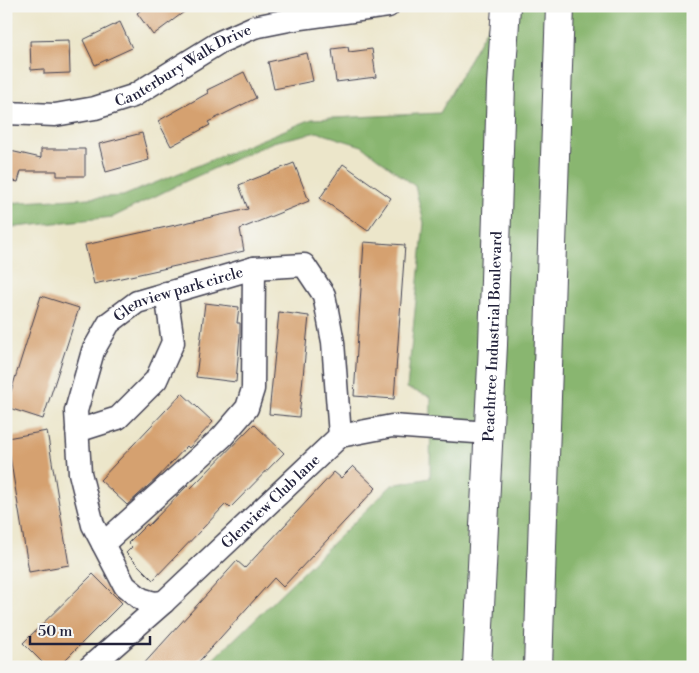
<svg xmlns="http://www.w3.org/2000/svg" width="699" height="673" viewBox="0 0 699 673" font-family="'Libre Bodoni',serif">
	<style>
		.forest { fill: #89b66f; stroke: #566c55 }
		.building { fill: #d5a170 }
		.lines { fill: none; stroke-linecap: round; stroke-linejoin: round }
		.minor-casing { stroke: #403f50; stroke-width: 25 }
		.highway-casing { stroke: #403f50; stroke-width: 30 }
		.minor { stroke: #fff; stroke-width: 22 }
		.highway { stroke: #fff; stroke-width: 28 }
		.labels { text-anchor: middle; stroke-width: 4.5; stroke-linejoin: round; paint-order: stroke }
		.street-label { font-size: 15px; fill: #22223b; stroke: #f6f6f2 }
	</style>
	<rect width="100%" height="100%" fill="#f6f6f2"/>
	<filter id="ink" filterUnits="userSpaceOnUse"><feTurbulence type="fractalNoise" baseFrequency=".02" numOctaves="2"/><feDisplacementMap in="SourceGraphic" scale="10" xChannelSelector="R" yChannelSelector="G"/><feConvolveMatrix kernelMatrix="1 2 1 2 8 2 1 2 1" color-interpolation-filters="sRGB"/></filter>
	<filter id="wash" filterUnits="userSpaceOnUse"><feTurbulence type="fractalNoise" baseFrequency=".0096" numOctaves="4" result="noise"/><feDisplacementMap in="SourceGraphic" scale="20" xChannelSelector="R" yChannelSelector="G"/><feGaussianBlur stdDeviation="1.12" result="paint"/><feColorMatrix in="noise" values="0 0 0 0 0 0 0 0 0 0 0 0 0 0 0 0 0 1.4 0 .05"/><feComposite in="paint" operator="in"/></filter>
	<g filter="url(#wash)">
		<rect width="100%" height="100%" fill="#ece6ca"/>
		<path class="forest" d="M 499,6 L 693,6 L 693,667 L 206,667 L 392,485 L 430,478 L 431,397 L 407,388 L 424,223 L 415,186 L 362,146 L 317,132 L 273,142 L 184,182 L 113,217 L 6,228 L 6,203 L 123,196 L 312,119 L 440,113 Z"/>
		<g id="blocks">
			<path class="building" d="M 146,6 L 192,6 L 153,35 L 137,13 Z
				M 120,22 L 132,48 L 95,65 L 83,40 Z
				M 69,40 L 70,73 L 44,74 L 44,69 L 31,70 L 30,41 Z
				M 348,47 L 349,52 L 372,49 L 376,77 L 336,82 L 332,49 Z
				M 307,53 L 313,81 L 274,89 L 268,62 Z
				M 244,72 L 256,98 L 208,122 L 210,125 L 171,146 L 158,121 L 208,93 L 207,90 Z
				M 142,133 L 149,160 L 106,172 L 99,144 Z
				M 41,149 L 85,149 L 85,176 L 57,176 L 57,171 L 21,171 L 18,182 L 6,179 L 6,150 L 41,158 Z
				M 294,163 L 309,201 L 240,229 L 244,251 L 94,284 L 85,245 L 248,209 L 239,185 Z
				M 343,164 L 391,198 L 368,231 L 320,198 Z
				M 364,242 L 405,245 L 394,399 L 354,396 Z
				M 41,296 L 79,308 L 43,419 L 6,407 Z
				M 205,303 L 239,307 L 237,323 L 240,323 L 240,334 L 236,382 L 196,377 Z
				M 279,312 L 309,316 L 299,417 L 269,414 Z
				M 182,393 L 213,422 L 189,448 L 187,446 L 157,478 L 127,505 L 100,480 Z
				M 254,424 L 284,453 L 230,508 L 226,504 L 153,580 L 126,553 L 132,547 L 128,543 L 147,524 L 148,526 L 188,485 L 191,488 Z
				M 47,431 L 69,565 L 29,572 L 7,438 Z
				M 353,466 L 376,488 L 283,587 L 274,578 L 194,667 L 141,667 L 237,561 L 245,568 L 334,472 L 341,478 Z
				M 93,574 L 122,603 L 58,667 L 47,667 L 23,643 Z"/>
		</g>
	</g>
	<g filter="url(#ink)">
		<use href="#blocks" fill-opacity="0" stroke="#403f50" stroke-width="1"/>
		<g class="lines">
			<g class="minor-casing">
				<g id="minor">
					<path id="s1" d="M 6,113 L 55,115 L 95,108 L 133,96 L 220,42 L 254,27 L 294,19 L 388,6"/>
					<path d="M 77,431 L 118,418 L 156,380 L 173,342 L 166,293"/>
					<path d="M 103,544 L 222,437 L 247,408 L 253,389 L 254,268"/>
					<path id="s2" d="M 164,602 L 154,603 L 141,599 L 125,586 L 93,525 L 80,473 L 76,411 L 93,351 L 109,323 L 137,302 L 254,268 L 304,265 L 324,295 L 333,342 L 340,436"/>
					<path id="s3" d="M 90,667 L 164,602 L 340,436 L 392,426 L 489,433"/>
				</g>
			</g>
			<g class="highway-casing">
				<g id="highway">
					<path id="s4" d="M 477,667 L 493,345 L 501,85 L 506,6"/>
					<path d="M 538,667 L 560,6"/>
				</g>
			</g>
			<use href="#minor" class="minor"/>
			<use href="#highway" class="highway"/>
		</g>
	</g>
	<g class="labels">
		<g class="street-label">
			<text dy="5" stroke="none"><textPath href="#s1" startOffset="188">Canterbury Walk Drive</textPath></text>
			<text dy="5" stroke="none"><textPath href="#s2" startOffset="400">Glenview park circle</textPath></text>
			<text dy="5" stroke="none"><textPath href="#s4" startOffset="331">Peachtree Industrial Boulevard</textPath></text>
			<text dy="5" stroke="none"><textPath href="#s3" startOffset="245">Glenview Club lane</textPath></text>
		</g>
	</g>
	<rect width="699" height="673" fill="none" stroke="#f6f6f2" stroke-width="25"/>
	<path d="M30 636v8h120v-8" fill="none" stroke="#22223b" stroke-width="2.5"/>
	<text x="38" y="636" font-size="15" fill="#22223b" stroke="#f6f6f2" stroke-width="4" paint-order="stroke">50 m</text>
</svg>
